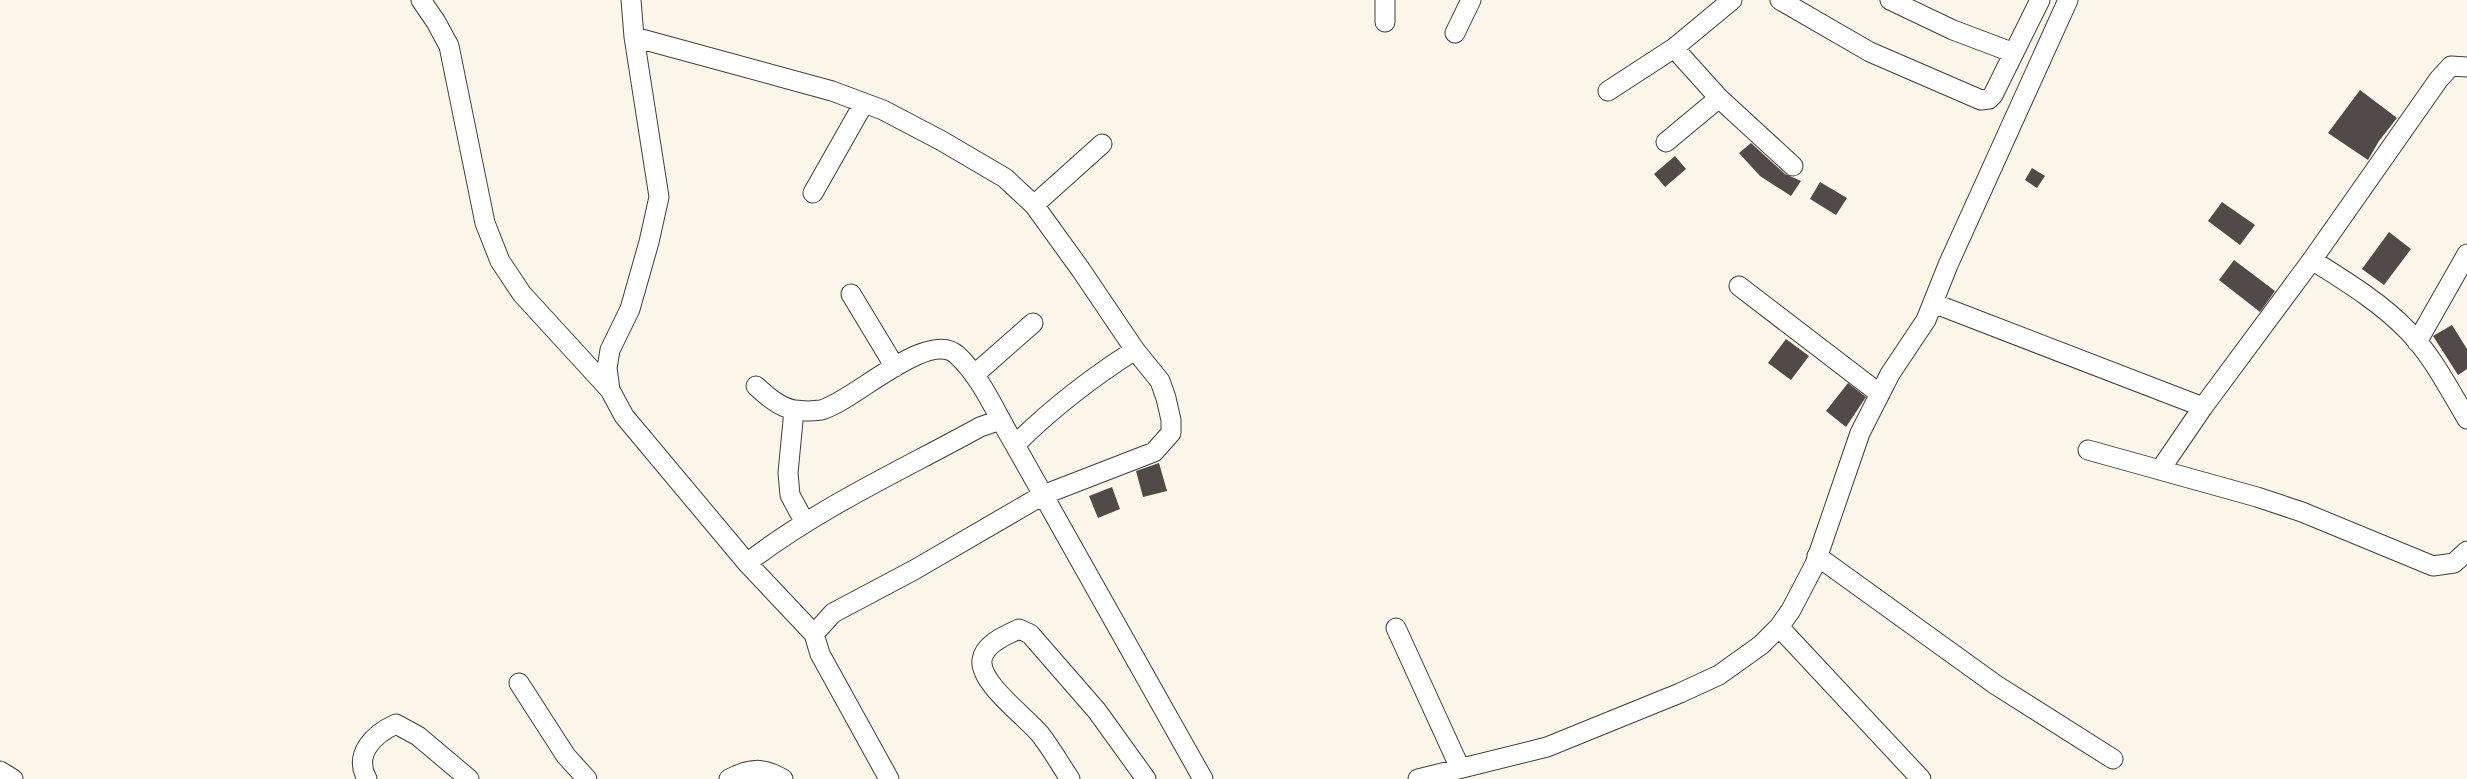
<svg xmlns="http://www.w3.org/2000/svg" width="2467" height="779" viewBox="0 0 2467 779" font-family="'Zilla Slab',serif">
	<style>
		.building { fill: #514a48 }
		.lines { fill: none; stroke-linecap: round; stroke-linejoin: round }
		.minor-casing { stroke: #3d3d3d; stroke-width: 21 }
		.minor { stroke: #fff; stroke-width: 19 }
	</style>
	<rect width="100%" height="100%" fill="#fcf6ea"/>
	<path class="building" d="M 2360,90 L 2397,118 L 2379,141 L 2368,160 L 2328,133 Z
		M 1751,143 L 1785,174 L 1801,181 L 1791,196 L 1760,176 L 1739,153 Z
		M 1675,156 L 1686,169 L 1665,187 L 1654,174 Z
		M 2032,168 L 2045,176 L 2037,188 L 2025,180 Z
		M 1820,182 L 1847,198 L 1836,215 L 1810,199 Z
		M 2222,202 L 2255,225 L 2240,245 L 2208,221 Z
		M 2389,232 L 2411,249 L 2384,285 L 2362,269 Z
		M 2234,260 L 2275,291 L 2260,312 L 2219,280 Z
		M 2452,325 L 2467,349 L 2467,369 L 2458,375 L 2433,336 Z
		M 1786,339 L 1809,356 L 1791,380 L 1768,363 Z
		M 1848,383 L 1866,397 L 1846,427 L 1826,411 Z
		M 1159,463 L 1167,491 L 1143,497 L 1136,471 Z
		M 1112,487 L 1120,509 L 1098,518 L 1089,496 Z"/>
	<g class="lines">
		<g class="minor-casing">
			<path id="minor" d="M 421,0 L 436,22 L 449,46 L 485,223 L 500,261 L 522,294 L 610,390
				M 631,0 L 634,37 L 832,91 L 883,110 L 942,141 L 1005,178 L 1034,205 L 1081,270 L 1135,350 L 1160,381 L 1166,398 L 1171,420 L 1171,433 L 1154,452 L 1043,495 L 914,570 L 833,613 L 814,634
				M 1780,0 L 1870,52 L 1981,100 L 1989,99 L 1993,95 L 2040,0
				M 1890,0 L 1953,30 L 2014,53
				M 1385,22 L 1385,0
				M 1455,33 L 1471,0
				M 634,37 L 659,197 L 649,242 L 630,309 L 610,350 L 607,368 L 610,390 L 624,416 L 747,563
				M 1674,48 L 1719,98 L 1793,166
				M 1608,91 L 1674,48 L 1732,0
				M 1666,142 L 1719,98
				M 813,193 L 864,103
				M 1034,205 L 1102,144
				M 2312,260 C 2345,281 2380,302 2407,330 C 2432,355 2449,389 2467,419
				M 1739,286 L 1880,394
				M 851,294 L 895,367
				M 1933,303 L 2203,407
				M 2417,342 L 2467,254
				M 974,375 L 1033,323
				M 756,386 C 767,396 779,407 794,410 C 802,411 814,411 821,410 C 853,402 928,328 957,355 C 983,379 997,416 1015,445 C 1052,408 1091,378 1135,350
				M 794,410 L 788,473 L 790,495 L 805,523
				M 1015,445 L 1203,779
				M 2088,450 L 2257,497 L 2302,512 L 2433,566 L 2454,563 L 2467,551
				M 2160,470 L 2203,407 L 2312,260 L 2439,79 L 2451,66 L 2467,67
				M 1817,556 L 1996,685 L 2113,759
				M 1779,627 L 1921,779
				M 1396,628 L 1460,768
				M 519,683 L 566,756 L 587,779
				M 0,771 L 13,779
				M 367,779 C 353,754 374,734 396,724 L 418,736 L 469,779
				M 729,779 C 750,768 763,767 783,779
				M 889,779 L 820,654 L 814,634 L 747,563 C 818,508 902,470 980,427 L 1000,420
				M 1070,779 C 1060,764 1051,748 1040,734 C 1026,717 979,683 982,660 C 984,644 1006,635 1019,629 L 1030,634 L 1097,711 L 1146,779
				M 1418,779 L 1547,747 L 1680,693 L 1719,675 L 1761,645 L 1779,627 L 1791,610 L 1815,564 L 1860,433 L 1890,374 L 1926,320 L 1948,265 L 2068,0"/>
		</g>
		<use href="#minor" class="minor"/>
	</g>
</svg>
